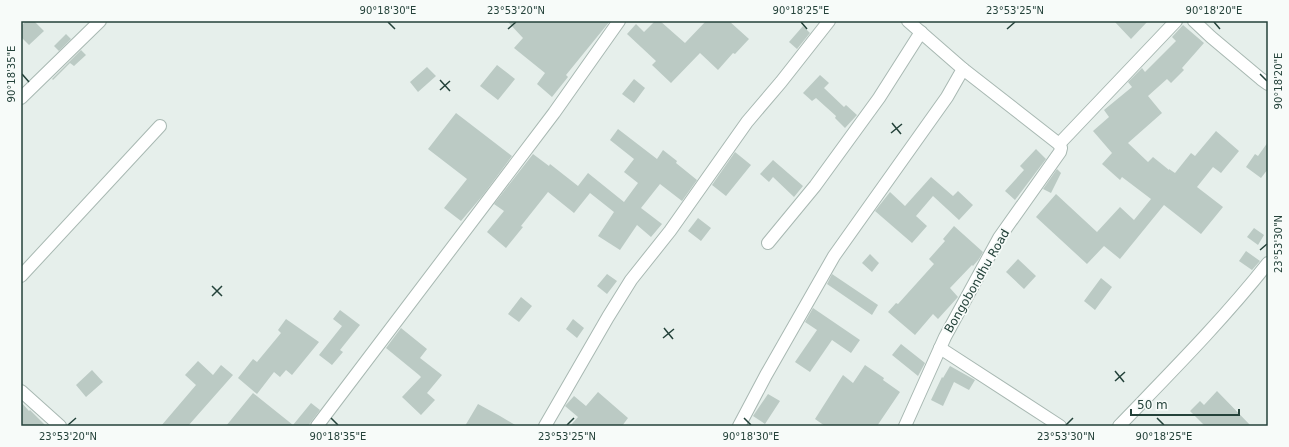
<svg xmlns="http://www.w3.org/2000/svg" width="1289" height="447" viewBox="0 0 1289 447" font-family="'DejaVu Sans',sans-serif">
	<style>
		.building { fill: #bbcac4 }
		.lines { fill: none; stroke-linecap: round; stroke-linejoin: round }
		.minor-casing { stroke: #a8b8b2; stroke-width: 14 }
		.tertiary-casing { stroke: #a8b8b2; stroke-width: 14 }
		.minor { stroke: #fff; stroke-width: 12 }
		.tertiary { stroke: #fff; stroke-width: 12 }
		.ticks { fill: none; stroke: #24423a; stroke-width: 1.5 }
		.labels { text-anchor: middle; stroke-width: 3.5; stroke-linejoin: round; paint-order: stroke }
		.street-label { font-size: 12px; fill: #24423a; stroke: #f7fbf9 }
		.neatline { fill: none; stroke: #24423a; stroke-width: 1.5 }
		.ticks-label { font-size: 10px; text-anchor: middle; fill: #24423a }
	</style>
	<rect width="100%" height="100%" fill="#e6efeb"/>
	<path class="building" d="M 26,21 L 34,21 L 44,31 L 29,45 L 21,37 L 21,26 Z
		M 507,21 L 610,21 L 566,75 L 568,77 L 552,97 L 537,84 L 545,73 L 514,48 L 523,38 Z
		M 655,21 L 660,21 L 685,43 L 706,21 L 729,21 L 749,39 L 735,54 L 733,53 L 718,70 L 700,53 L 671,83 L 652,65 L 656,61 L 627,34 L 636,24 L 644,32 Z
		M 1114,21 L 1148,21 L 1131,39 Z
		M 1183,25 L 1204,43 L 1182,68 L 1184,70 L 1171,83 L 1167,79 L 1148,96 L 1162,113 L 1128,143 L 1148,162 L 1153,157 L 1169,170 L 1169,169 L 1175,173 L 1191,153 L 1195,156 L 1216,131 L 1239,151 L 1221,173 L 1213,167 L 1197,187 L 1223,207 L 1201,234 L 1164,205 L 1120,259 L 1104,246 L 1087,264 L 1036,217 L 1056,194 L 1097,232 L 1120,207 L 1134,220 L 1151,199 L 1122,177 L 1120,180 L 1102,164 L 1112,153 L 1093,131 L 1109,117 L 1104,110 L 1132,87 L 1128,82 L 1142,68 L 1145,72 L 1176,41 L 1172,37 Z
		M 803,26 L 810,33 L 797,49 L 789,42 Z
		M 66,34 L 71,39 L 59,51 L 54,46 Z
		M 81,50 L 86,55 L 74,66 L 70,63 L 53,80 L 52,79 Z
		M 497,65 L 515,79 L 498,100 L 480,86 Z
		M 427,67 L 436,76 L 418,92 L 410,82 Z
		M 820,75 L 829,83 L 824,88 L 844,107 L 846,105 L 857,115 L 845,128 L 835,118 L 836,116 L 816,98 L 812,101 L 803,93 Z
		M 634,79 L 645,88 L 634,103 L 622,94 Z
		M 456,113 L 512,156 L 483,195 L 461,221 L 444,208 L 467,179 L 428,149 Z
		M 618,129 L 657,159 L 663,150 L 677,161 L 676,163 L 697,180 L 682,201 L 660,184 L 641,208 L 662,224 L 651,237 L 637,225 L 620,250 L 598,236 L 614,212 L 590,193 L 574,213 L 548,192 L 521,226 L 523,227 L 506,248 L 487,232 L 504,211 L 494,204 L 533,154 L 549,166 L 550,164 L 578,186 L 588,173 L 624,202 L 638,183 L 624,172 L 634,159 L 610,140 Z
		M 1268,142 L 1268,169 L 1261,178 L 1246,167 L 1255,154 L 1258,156 Z
		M 1036,149 L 1046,159 L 1015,200 L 1005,191 L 1024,170 L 1020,166 Z
		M 735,152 L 751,165 L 726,196 L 712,185 Z
		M 773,160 L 803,186 L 794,197 L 773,177 L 769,182 L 760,174 Z
		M 1057,169 L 1061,173 L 1051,193 L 1043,189 Z
		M 931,177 L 953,196 L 958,191 L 973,205 L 959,220 L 933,196 L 916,216 L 927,226 L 912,243 L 875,211 L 890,192 L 905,206 Z
		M 698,218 L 711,228 L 701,241 L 688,231 Z
		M 954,226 L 983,252 L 979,259 L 973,266 L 972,265 L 950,288 L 958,297 L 938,319 L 933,314 L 915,335 L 888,312 L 896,303 L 898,304 L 934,264 L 929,259 L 945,241 L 943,239 Z
		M 1254,228 L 1264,235 L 1258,245 L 1247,237 Z
		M 1246,251 L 1260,261 L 1252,270 L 1239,261 Z
		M 870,254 L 879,263 L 872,272 L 862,263 Z
		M 1018,259 L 1036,276 L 1024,289 L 1006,272 Z
		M 607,274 L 617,281 L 607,294 L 597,286 Z
		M 832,274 L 878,305 L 872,315 L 827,284 Z
		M 1101,278 L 1112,287 L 1095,310 L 1084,301 Z
		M 521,297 L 532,306 L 519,322 L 508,314 Z
		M 813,308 L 860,340 L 851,353 L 832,340 L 810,372 L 795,362 L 817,330 L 805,322 Z
		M 340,310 L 360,325 L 340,350 L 343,352 L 332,365 L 319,355 L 342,326 L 333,319 Z
		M 286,319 L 319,342 L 292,375 L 286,370 L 280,377 L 274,372 L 257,394 L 238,378 L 253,359 L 257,362 L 281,333 L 278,330 Z
		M 573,319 L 584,328 L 577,338 L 566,329 Z
		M 401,328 L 427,349 L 420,358 L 442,375 L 427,393 L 435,400 L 421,415 L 402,397 L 421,377 L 419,375 L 386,348 Z
		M 901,344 L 925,363 L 918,376 L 892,355 Z
		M 198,361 L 213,375 L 221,365 L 233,375 L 188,426 L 161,426 L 196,385 L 185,375 Z
		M 865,365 L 884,378 L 883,380 L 900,392 L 877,426 L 825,426 L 815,419 L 843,375 L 853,383 Z
		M 950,366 L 975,380 L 969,390 L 954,382 L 943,406 L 931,400 L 942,377 L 943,378 Z
		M 92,370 L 103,382 L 86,397 L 76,385 Z
		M 1217,391 L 1251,426 L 1205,426 L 1190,411 L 1200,401 L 1204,405 Z
		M 598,392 L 628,418 L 622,426 L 570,426 L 578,417 L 565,406 L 574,396 L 586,406 Z
		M 253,393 L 293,425 L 311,403 L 320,410 L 308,426 L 226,426 Z
		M 768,394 L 780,401 L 765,424 L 753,416 Z
		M 21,402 L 29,411 L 30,410 L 46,426 L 21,426 Z
		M 478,404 L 500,416 L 517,426 L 465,426 Z"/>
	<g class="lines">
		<g class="minor-casing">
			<path id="minor" d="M 1194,21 L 1211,37 L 1261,79 L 1268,84
				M 21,98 L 100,21
				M 1059,144 L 1176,21
				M 768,243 L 815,186 L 879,98 L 921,32
				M 21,276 L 160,126
				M 940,348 L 1060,426
				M 21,391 L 60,426
				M 317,426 L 554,113 L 619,21
				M 545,426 L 608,317 L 631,280 L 670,231 L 747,122 L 781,82 L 829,21
				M 739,426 L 766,375 L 834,256 L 947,97 L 963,69
				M 1119,426 C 1170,373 1222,321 1268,263"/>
		</g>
		<g class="tertiary-casing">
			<path id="tertiary" d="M 905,426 L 945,337 L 999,238 L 1060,152 L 1061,148 L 1059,144 L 963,69 L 908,21"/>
		</g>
		<use href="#minor" class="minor"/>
		<use href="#tertiary" class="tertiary"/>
	</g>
	<path class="ticks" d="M 388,22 L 395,29M 801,22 L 807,29M 1214,22 L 1220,29M 508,29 L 516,22M 1007,29 L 1015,22M 22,74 L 29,82M 1260,74 L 1267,81M 440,80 L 450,91M 440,90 L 450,81M 892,123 L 901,134M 891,133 L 902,124M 1260,250 L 1267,244M 212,286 L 222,296M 212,296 L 222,286M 664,328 L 673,339M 663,338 L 674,329M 1115,371 L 1124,382M 1115,381 L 1125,372M 331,418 L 338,425M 744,418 L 751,425M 1157,418 L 1164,425M 68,425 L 76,418M 567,425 L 574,418M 1066,425 L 1073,418"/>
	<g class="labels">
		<g class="street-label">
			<text transform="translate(977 281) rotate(-60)" y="4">Bongobondhu Road</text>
		</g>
	</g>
	<rect width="1289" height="447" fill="none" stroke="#f7fbf9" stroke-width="44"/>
	<path d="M1131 409v6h108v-6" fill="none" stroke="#24423a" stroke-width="2"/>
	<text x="1137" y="409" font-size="12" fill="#24423a" stroke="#f7fbf9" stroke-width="3" paint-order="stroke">50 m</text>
	<rect x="22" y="22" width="1245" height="403" class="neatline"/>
	<g class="ticks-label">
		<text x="388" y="14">90°18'30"E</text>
		<text x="516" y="14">23°53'20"N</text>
		<text x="801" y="14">90°18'25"E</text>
		<text x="1015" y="14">23°53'25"N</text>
		<text x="1214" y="14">90°18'20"E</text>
		<text transform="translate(11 74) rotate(-90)" y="4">90°18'35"E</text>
		<text transform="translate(1278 81) rotate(-90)" y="4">90°18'20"E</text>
		<text transform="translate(1278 244) rotate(-90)" y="4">23°53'30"N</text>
		<text x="68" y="440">23°53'20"N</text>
		<text x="338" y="440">90°18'35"E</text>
		<text x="567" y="440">23°53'25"N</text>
		<text x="751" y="440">90°18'30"E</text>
		<text x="1066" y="440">23°53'30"N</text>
		<text x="1164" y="440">90°18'25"E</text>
	</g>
</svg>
